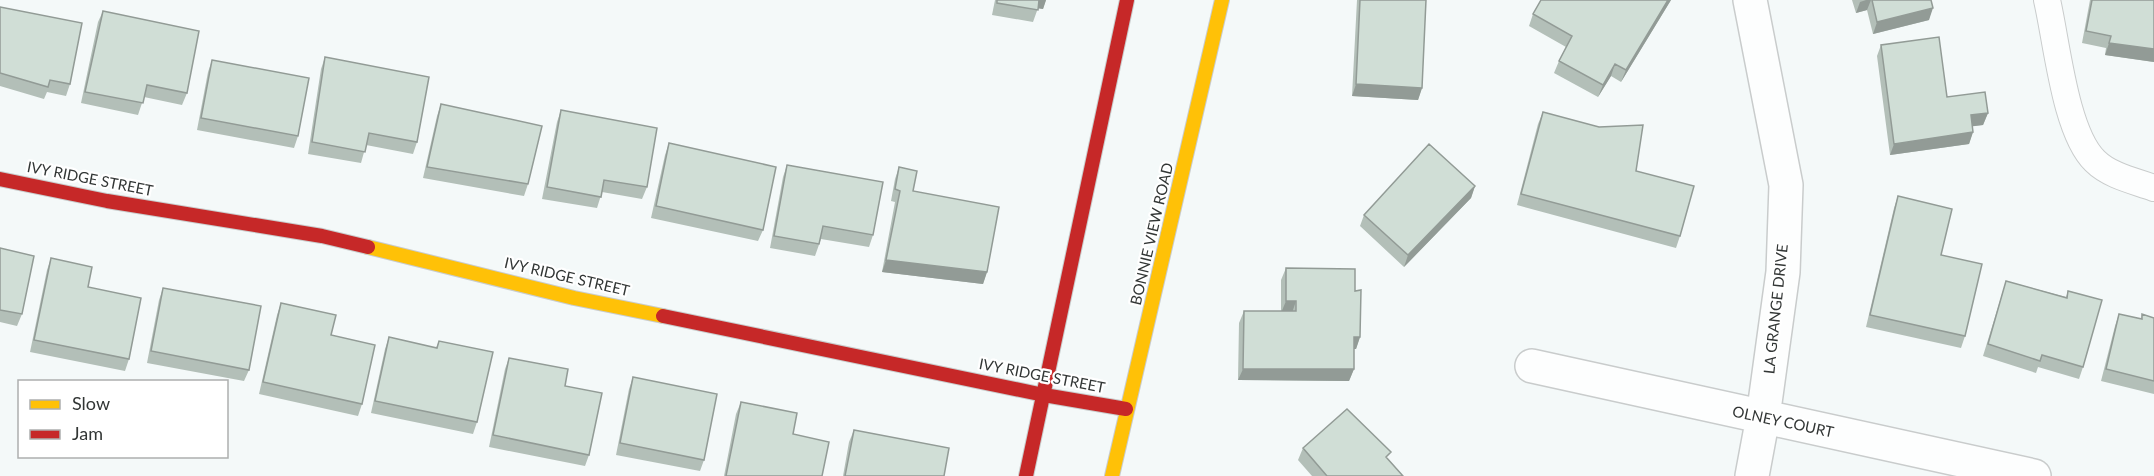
<svg xmlns="http://www.w3.org/2000/svg" width="2154" height="476" viewBox="0 0 2154 476" font-family="Lato,sans-serif">
	<style>
		.lines { fill: none; stroke-linecap: round; stroke-linejoin: round }
		.lane-casing { stroke: #c9cccc; stroke-width: 28 }
		.street-casing { stroke: #c9cccc; stroke-width: 36 }
		.slow-casing { stroke: #c9cccc; stroke-width: 16 }
		.jam-casing { stroke: #c9cccc; stroke-width: 16 }
		.lane { stroke: #fdfefe; stroke-width: 26 }
		.street { stroke: #fdfefe; stroke-width: 33 }
		.slow { stroke: #ffc107; stroke-width: 14 }
		.jam { stroke: #c62828; stroke-width: 14 }
		.wall { fill: #b3bfb8 }
		.shaded-wall { fill: #929b96 }
		.building { fill: #d0ded6; stroke: #929b96; stroke-width: 1.5 }
		.labels { text-anchor: middle; stroke-width: 4.5; stroke-linejoin: round; paint-order: stroke }
		.street-label { font-size: 15px; fill: #323635; stroke: #fff }
	</style>
	<rect width="100%" height="100%" fill="#f4f9f9"/>
	<g class="lines">
		<g class="lane-casing">
			<path id="lane" d="M 2047,0 C 2057,43 2065,132 2095,161 C 2110,176 2135,181 2154,188"/>
		</g>
		<g class="street-casing">
			<path id="street" d="M 1750,0 L 1786,185 L 1783,272 L 1763,417 L 1752,476
				M 1532,366 L 2034,476"/>
		</g>
		<g class="slow-casing">
			<path id="slow" d="M 368,247 L 574,298 L 663,316
				M 1112,476 L 1222,0"/>
		</g>
		<g class="jam-casing">
			<path id="jam" d="M 0,179 L 107,201 L 322,236 L 368,247
				M 663,316 L 1044,395 L 1126,409
				M 1026,476 L 1127,0"/>
		</g>
		<use href="#lane" class="lane"/>
		<use href="#street" class="street"/>
		<use href="#slow" class="slow"/>
		<use href="#jam" class="jam"/>
	</g>
	<path class="wall" d="M 995,0 L 1046,0 L 1043,9 L 1038,8 L 1033,22 L 992,15 Z
		M 1357,0 L 1426,0 L 1422,88 L 1418,100 L 1352,96 Z
		M 1671,0 L 1621,82 L 1611,76 L 1598,97 L 1554,73 L 1559,61 L 1566,47 L 1529,26 L 1533,14 Z
		M 1852,0 L 1931,0 L 1929,20 L 1873,34 L 1867,10 L 1856,13 Z
		M 2090,0 L 2154,0 L 2154,62 L 2105,55 L 2106,48 L 2082,43 Z
		M 0,7 L 70,84 L 66,96 L 47,92 L 44,99 L 0,86 Z
		M 103,11 L 187,93 L 182,105 L 144,97 L 138,115 L 81,103 L 98,22 Z
		M 1881,45 L 1947,97 L 1988,113 L 1983,125 L 1972,126 L 1973,132 L 1969,144 L 1890,155 L 1877,56 Z
		M 325,57 L 417,142 L 413,154 L 366,145 L 361,163 L 308,154 L 321,69 Z
		M 212,60 L 298,136 L 294,148 L 197,130 L 208,72 Z
		M 441,104 L 528,184 L 524,196 L 423,178 L 437,116 Z
		M 561,110 L 647,187 L 642,199 L 602,192 L 597,208 L 542,199 L 557,122 Z
		M 1543,112 L 1636,171 L 1680,236 L 1676,248 L 1517,205 L 1538,124 Z
		M 669,143 L 763,230 L 758,241 L 651,218 L 665,155 Z
		M 787,165 L 873,235 L 869,247 L 821,239 L 815,256 L 770,248 L 783,177 Z
		M 899,167 L 913,191 L 987,272 L 983,284 L 882,272 L 895,202 L 891,201 L 895,179 Z
		M 1475,186 L 1471,198 L 1404,267 L 1360,226 L 1364,215 Z
		M 1898,196 L 1965,336 L 1961,348 L 1866,327 L 1894,208 Z
		M 0,248 L 22,314 L 17,326 L 0,322 Z
		M 51,258 L 129,359 L 125,371 L 30,352 L 47,270 Z
		M 1286,268 L 1355,291 L 1360,337 L 1356,349 L 1354,349 L 1354,369 L 1349,381 L 1238,380 L 1239,323 L 1244,311 L 1281,311 L 1281,280 Z
		M 2006,281 L 2066,297 L 2068,291 L 2083,367 L 2079,379 L 2038,367 L 2036,373 L 1983,356 Z
		M 163,288 L 249,370 L 244,381 L 147,363 L 159,300 Z
		M 281,303 L 331,335 L 362,404 L 358,416 L 259,394 L 277,315 Z
		M 2119,314 L 2141,319 L 2142,314 L 2154,318 L 2154,394 L 2101,381 L 2115,326 Z
		M 389,337 L 436,348 L 439,341 L 477,422 L 473,434 L 371,413 L 385,349 Z
		M 509,358 L 565,386 L 589,455 L 585,466 L 489,447 L 505,369 Z
		M 633,377 L 704,460 L 700,471 L 616,455 L 629,389 Z
		M 741,402 L 793,434 L 822,476 L 724,476 L 736,414 Z
		M 854,430 L 944,476 L 843,476 L 849,442 Z
		M 1303,448 L 1388,459 L 1403,476 L 1312,476 L 1298,460 Z"/>
	<path class="shaded-wall" d="M 1039,0 L 1046,0 L 1043,9 L 1036,8 Z
		M 1668,0 L 1671,0 L 1621,82 L 1626,70 Z
		M 1866,0 L 1871,0 L 1867,10 L 1856,13 L 1860,2 Z
		M 1933,8 L 1929,20 L 1873,34 L 1877,22 Z
		M 2109,43 L 2154,49 L 2154,62 L 2105,55 Z
		M 1615,64 L 1611,76 L 1598,97 L 1603,85 Z
		M 1356,84 L 1422,88 L 1418,100 L 1352,96 Z
		M 1988,113 L 1983,125 L 1967,127 L 1971,115 Z
		M 1973,132 L 1969,144 L 1890,155 L 1894,144 Z
		M 1475,186 L 1471,198 L 1404,267 L 1408,255 Z
		M 886,260 L 987,272 L 983,284 L 882,272 Z
		M 1286,301 L 1296,301 L 1292,313 L 1281,313 Z
		M 1354,337 L 1360,337 L 1356,349 L 1349,349 Z
		M 1243,369 L 1354,369 L 1349,381 L 1238,380 Z"/>
	<path class="building" d="M 997,0 L 1039,0 L 1038,10 L 997,3 Z
		M 1360,0 L 1426,0 L 1422,88 L 1356,84 Z
		M 1541,0 L 1668,0 L 1626,70 L 1615,64 L 1603,85 L 1559,61 L 1572,36 L 1533,14 Z
		M 1872,0 L 1931,0 L 1933,8 L 1877,22 Z
		M 2092,0 L 2154,0 L 2154,49 L 2109,43 L 2111,36 L 2086,31 Z
		M 0,7 L 82,23 L 70,84 L 50,80 L 48,87 L 0,73 Z
		M 103,11 L 199,31 L 187,93 L 147,85 L 143,103 L 85,92 Z
		M 1939,37 L 1947,97 L 1985,92 L 1988,113 L 1971,115 L 1973,132 L 1894,144 L 1881,45 Z
		M 325,57 L 429,77 L 417,142 L 369,133 L 365,152 L 312,142 Z
		M 212,60 L 309,78 L 298,136 L 201,118 Z
		M 441,104 L 542,126 L 528,184 L 427,167 Z
		M 561,110 L 657,128 L 647,187 L 604,180 L 601,197 L 547,187 Z
		M 1543,112 L 1599,127 L 1643,125 L 1636,171 L 1694,186 L 1680,236 L 1521,194 Z
		M 669,143 L 776,167 L 763,230 L 656,206 Z
		M 1429,144 L 1475,186 L 1408,255 L 1364,215 Z
		M 787,165 L 883,182 L 873,235 L 823,226 L 819,244 L 774,236 Z
		M 899,167 L 917,171 L 913,191 L 999,207 L 987,272 L 886,260 L 900,191 L 895,189 Z
		M 1898,196 L 1952,209 L 1941,255 L 1982,264 L 1965,336 L 1870,315 Z
		M 0,248 L 34,256 L 22,314 L 0,310 Z
		M 51,258 L 92,267 L 88,287 L 141,298 L 129,359 L 34,340 Z
		M 1286,268 L 1355,269 L 1355,291 L 1361,290 L 1360,337 L 1354,337 L 1354,369 L 1243,369 L 1244,311 L 1296,311 L 1296,301 L 1286,301 Z
		M 2006,281 L 2067,298 L 2068,291 L 2102,300 L 2083,367 L 2042,355 L 2040,361 L 1988,344 Z
		M 163,288 L 261,306 L 249,370 L 151,351 Z
		M 281,303 L 336,315 L 331,335 L 375,345 L 362,404 L 263,382 Z
		M 2119,314 L 2142,319 L 2142,314 L 2154,318 L 2154,381 L 2106,369 Z
		M 389,337 L 437,348 L 439,341 L 493,352 L 477,422 L 375,401 Z
		M 509,358 L 568,369 L 565,386 L 602,393 L 589,455 L 493,435 Z
		M 633,377 L 717,394 L 704,460 L 620,443 Z
		M 741,402 L 797,413 L 793,434 L 829,442 L 822,476 L 726,476 Z
		M 1347,409 L 1391,452 L 1386,457 L 1403,476 L 1327,476 L 1303,448 Z
		M 854,430 L 949,448 L 944,476 L 845,476 Z"/>
	<g class="labels">
		<g class="street-label">
			<text transform="translate(90 179) rotate(11)" y="5">IVY RIDGE STREET</text>
			<text transform="translate(1152 234) rotate(-77)" y="5">BONNIE VIEW ROAD</text>
			<text transform="translate(567 277) rotate(13)" y="5">IVY RIDGE STREET</text>
			<text transform="translate(1776 309) rotate(-84)" y="5">LA GRANGE DRIVE</text>
			<text transform="translate(1042 376) rotate(11)" y="5">IVY RIDGE STREET</text>
			<text transform="translate(1783 422) rotate(12)" y="5">OLNEY COURT</text>
		</g>
	</g>
	<rect x="18" y="380" width="210" height="78" fill="#ffffff" stroke="#adafae" stroke-width="1.5"/>
	<rect x="30" y="400" width="30" height="9" fill="#ffc107" stroke="#adafae" stroke-width="1.5"/>
	<text x="72" y="410" font-size="18" fill="#323635">Slow</text>
	<rect x="30" y="430" width="30" height="9" fill="#c62828" stroke="#adafae" stroke-width="1.5"/>
	<text x="72" y="440" font-size="18" fill="#323635">Jam</text>
</svg>
